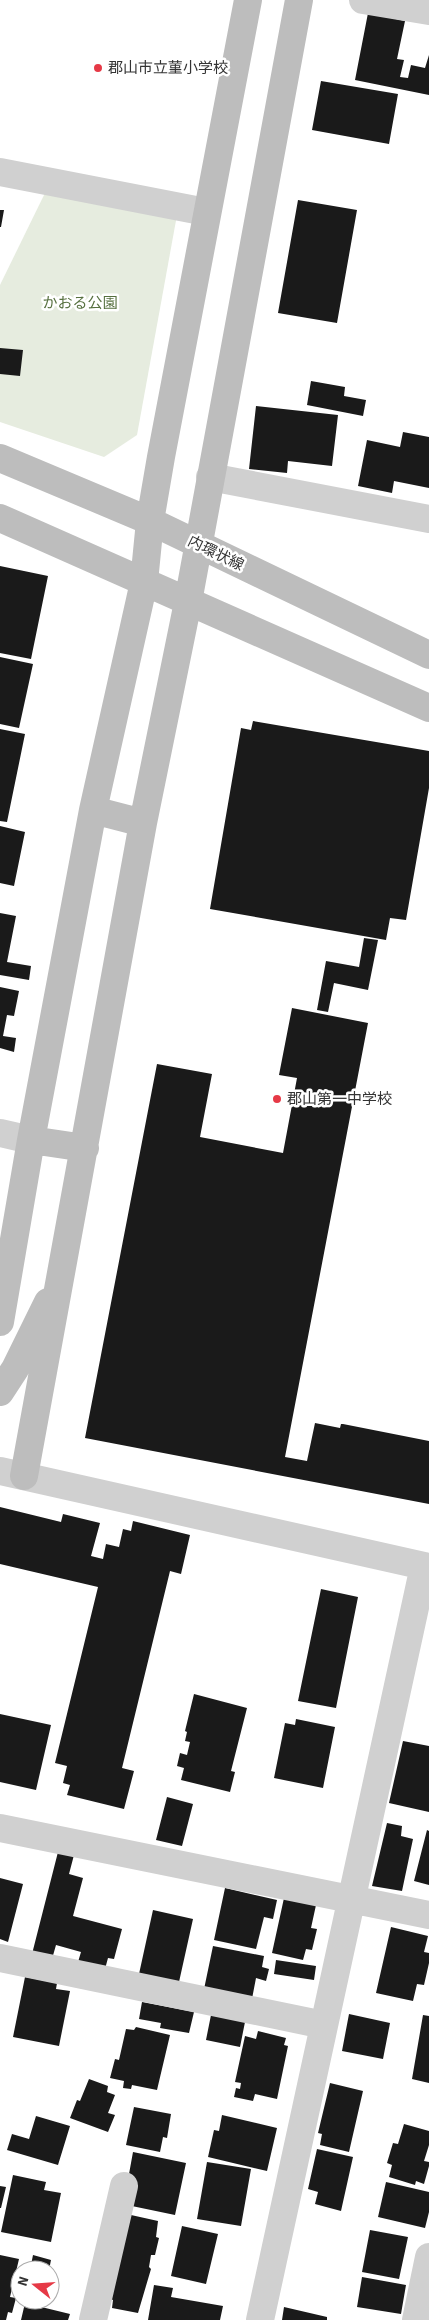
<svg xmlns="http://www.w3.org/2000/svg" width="429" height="2320" viewBox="0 0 429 2320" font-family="'Source Sans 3','Noto Sans JP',sans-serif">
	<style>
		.green { fill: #e6ecdf }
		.building { fill: #1a1a1a }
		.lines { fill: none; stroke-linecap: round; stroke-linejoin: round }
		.street { stroke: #d0d0d0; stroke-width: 28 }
		.secondary { stroke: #bdbdbd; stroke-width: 28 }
		.poi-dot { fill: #e63946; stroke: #fff; stroke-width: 2 }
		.labels { text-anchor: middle; stroke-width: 5; stroke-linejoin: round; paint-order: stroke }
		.poi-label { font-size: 15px; fill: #333; stroke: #fff; text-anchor: start }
		.park-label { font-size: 15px; fill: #56703f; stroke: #fff }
		.street-label { font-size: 15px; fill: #333; stroke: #fff }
	</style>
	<rect width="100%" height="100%" fill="#fff"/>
	<path class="green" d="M 45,193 L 177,215 L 137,435 L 104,457 L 0,422 L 0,285 Z"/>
	<path class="building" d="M 368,13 L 405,21 L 397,59 L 404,60 L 400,77 L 408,78 L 411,65 L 425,68 L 429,55 L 429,95 L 355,80 Z
		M 321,81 L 398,94 L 389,144 L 312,130 Z
		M 298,200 L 357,210 L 337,323 L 278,313 Z
		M 0,210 L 4,210 L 1,227 L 0,227 Z
		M 0,348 L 23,350 L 20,376 L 0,374 Z
		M 311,381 L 345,387 L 344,396 L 366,400 L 363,416 L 307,405 Z
		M 256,406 L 338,415 L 332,466 L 288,461 L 287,473 L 249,469 Z
		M 403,432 L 429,437 L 429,488 L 394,481 L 392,493 L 358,486 L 367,440 L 400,447 Z
		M 0,566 L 48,576 L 31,659 L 0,653 Z
		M 0,657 L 33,664 L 19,728 L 0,724 Z
		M 253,721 L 429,751 L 429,788 L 406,920 L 390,918 L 386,940 L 210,909 L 241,728 L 251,730 Z
		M 0,729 L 25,734 L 7,822 L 0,821 Z
		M 0,826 L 25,832 L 14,886 L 0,883 Z
		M 0,913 L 16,916 L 7,962 L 31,966 L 29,980 L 0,975 Z
		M 364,938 L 378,940 L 368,990 L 334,983 L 328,1012 L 317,1010 L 326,961 L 359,967 Z
		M 0,987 L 19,991 L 14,1016 L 7,1015 L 3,1036 L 16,1038 L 14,1052 L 0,1048 Z
		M 292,1008 L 368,1023 L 285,1457 L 307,1461 L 315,1423 L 340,1428 L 341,1424 L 343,1424 L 429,1441 L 429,1504 L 85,1438 L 157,1064 L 212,1074 L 200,1137 L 283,1153 L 297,1078 L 279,1075 Z
		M 0,1507 L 61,1522 L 63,1514 L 100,1523 L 91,1556 L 103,1559 L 106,1544 L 119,1547 L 123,1529 L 131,1531 L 133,1521 L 190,1535 L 181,1574 L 170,1571 L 122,1768 L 134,1771 L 124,1809 L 67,1795 L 70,1785 L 63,1783 L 67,1766 L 55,1763 L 98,1587 L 0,1564 Z
		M 321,1589 L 358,1597 L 336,1708 L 298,1701 Z
		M 194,1694 L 247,1708 L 231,1771 L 235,1772 L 230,1792 L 181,1780 L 184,1768 L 177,1766 L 180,1753 L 187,1755 L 190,1742 L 185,1741 L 187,1732 L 185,1731 Z
		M 0,1714 L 51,1725 L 36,1790 L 0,1782 Z
		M 296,1719 L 335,1727 L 323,1788 L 274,1778 L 285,1723 L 295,1725 Z
		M 403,1741 L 429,1746 L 429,1812 L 389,1803 Z
		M 167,1797 L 193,1804 L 182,1846 L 156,1840 Z
		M 387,1823 L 402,1826 L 401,1836 L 413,1839 L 402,1891 L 372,1886 Z
		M 427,1830 L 429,1831 L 429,1885 L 414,1881 Z
		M 58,1852 L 74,1855 L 69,1874 L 83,1878 L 73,1916 L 122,1929 L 114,1959 L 108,1958 L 105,1969 L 78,1962 L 81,1952 L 56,1945 L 52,1959 L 32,1954 Z
		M 0,1878 L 23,1884 L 8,1942 L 0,1939 Z
		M 225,1888 L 277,1900 L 273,1919 L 264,1917 L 256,1949 L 214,1940 Z
		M 284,1898 L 316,1905 L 311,1928 L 317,1929 L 312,1950 L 306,1949 L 303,1960 L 272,1953 Z
		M 153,1910 L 193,1919 L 179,1982 L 139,1974 Z
		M 391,1927 L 428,1936 L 424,1952 L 429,1953 L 429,1963 L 424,1985 L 417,1984 L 413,2001 L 376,1993 Z
		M 213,1946 L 264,1956 L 262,1967 L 269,1969 L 266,1981 L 256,1978 L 251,2004 L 203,1994 Z
		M 276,1960 L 316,1966 L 314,1980 L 274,1974 Z
		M 25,1977 L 57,1983 L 56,1989 L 70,1991 L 59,2046 L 13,2037 Z
		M 142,2002 L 194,2012 L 189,2033 L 160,2028 L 161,2023 L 139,2019 Z
		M 349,2014 L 390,2023 L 383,2059 L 342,2051 Z
		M 211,2015 L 245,2022 L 240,2047 L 206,2040 Z
		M 423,2015 L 429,2016 L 429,2083 L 412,2079 Z
		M 136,2027 L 170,2035 L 157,2090 L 132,2085 L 131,2089 L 123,2088 L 124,2081 L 110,2078 L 115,2059 L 119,2060 L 126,2029 L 134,2030 Z
		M 258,2031 L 286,2038 L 284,2045 L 288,2046 L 277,2099 L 255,2094 L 253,2101 L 234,2097 L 236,2088 L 240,2089 L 241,2083 L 235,2082 L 245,2036 L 256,2039 Z
		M 89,2079 L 108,2086 L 107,2092 L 115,2095 L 108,2113 L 115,2115 L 108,2132 L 70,2118 L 77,2100 L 80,2101 Z
		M 330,2083 L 363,2091 L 349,2152 L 320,2145 L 322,2134 L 318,2133 Z
		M 134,2107 L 171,2114 L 167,2138 L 163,2137 L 160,2152 L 126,2145 Z
		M 222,2115 L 277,2128 L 267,2171 L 208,2157 L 214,2130 L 219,2131 Z
		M 36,2116 L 70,2126 L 58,2165 L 7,2150 L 12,2134 L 29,2139 Z
		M 404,2124 L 429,2131 L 429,2145 L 424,2161 L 429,2162 L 429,2166 L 424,2184 L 416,2181 L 415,2185 L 389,2177 L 392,2165 L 387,2163 L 393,2143 L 398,2144 Z
		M 317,2149 L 353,2157 L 341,2211 L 315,2204 L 318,2192 L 308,2189 Z
		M 133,2152 L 186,2163 L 175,2215 L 127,2205 L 127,2185 Z
		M 207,2162 L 251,2169 L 241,2226 L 197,2219 Z
		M 13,2175 L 46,2182 L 44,2190 L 61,2193 L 51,2242 L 1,2232 Z
		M 386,2182 L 429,2192 L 429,2212 L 425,2228 L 378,2217 Z
		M 0,2186 L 6,2187 L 1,2208 L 0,2208 Z
		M 131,2215 L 158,2221 L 156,2237 L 159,2238 L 155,2255 L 151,2255 L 149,2267 L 151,2269 L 138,2313 L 112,2308 L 113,2300 L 108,2298 Z
		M 182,2226 L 218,2234 L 206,2284 L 171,2276 Z
		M 370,2230 L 408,2237 L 399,2279 L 362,2272 Z
		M 0,2255 L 19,2259 L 10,2297 L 16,2298 L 12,2313 L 8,2312 L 6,2320 L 0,2320 Z
		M 33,2255 L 51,2260 L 49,2270 L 30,2270 Z
		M 362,2277 L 406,2285 L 401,2314 L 357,2307 Z
		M 154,2285 L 173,2288 L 171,2297 L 223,2306 L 220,2320 L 148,2320 Z
		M 25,2303 L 70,2314 L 68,2320 L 21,2320 Z
		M 284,2307 L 327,2317 L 327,2320 L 282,2320 Z"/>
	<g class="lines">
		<path class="street" d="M 363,0 L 429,11
			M 0,172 L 206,212
			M 210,477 L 429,519
			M 0,1133 L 31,1140
			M 0,1471 L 429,1567
			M 0,1828 L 429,1915
			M 0,1958 L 324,2025
			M 93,2320 L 124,2186
			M 260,2320 L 424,1566
			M 416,2320 L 429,2257"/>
		<path class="secondary" d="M 0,458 L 150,521 L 429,655
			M 0,518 L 429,708
			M 93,810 L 143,823
			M 31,1140 L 85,1148
			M 0,1322 L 31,1140 L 93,810 L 144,582 L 150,521 L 161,457 L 248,0
			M 0,1392 L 15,1369 L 48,1302
			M 24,1476 L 143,823 L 188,602 L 299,0"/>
	</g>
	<g class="poi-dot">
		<circle cx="98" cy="68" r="5"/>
		<circle cx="277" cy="1099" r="5"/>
	</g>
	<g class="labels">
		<g class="poi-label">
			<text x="108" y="73">郡山市立菫小学校</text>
			<text x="287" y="1104">郡山第一中学校</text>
		</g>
		<g class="park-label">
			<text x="80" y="308">かおる公園</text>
		</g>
		<g class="street-label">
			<text transform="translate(216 553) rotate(26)" y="5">内環状線</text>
		</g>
	</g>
	<g transform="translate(35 2285) rotate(287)"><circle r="24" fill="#ffffff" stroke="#adadad"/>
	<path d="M0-4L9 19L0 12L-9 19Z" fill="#e63946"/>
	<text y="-8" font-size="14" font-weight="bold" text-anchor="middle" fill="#333333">N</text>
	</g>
</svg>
